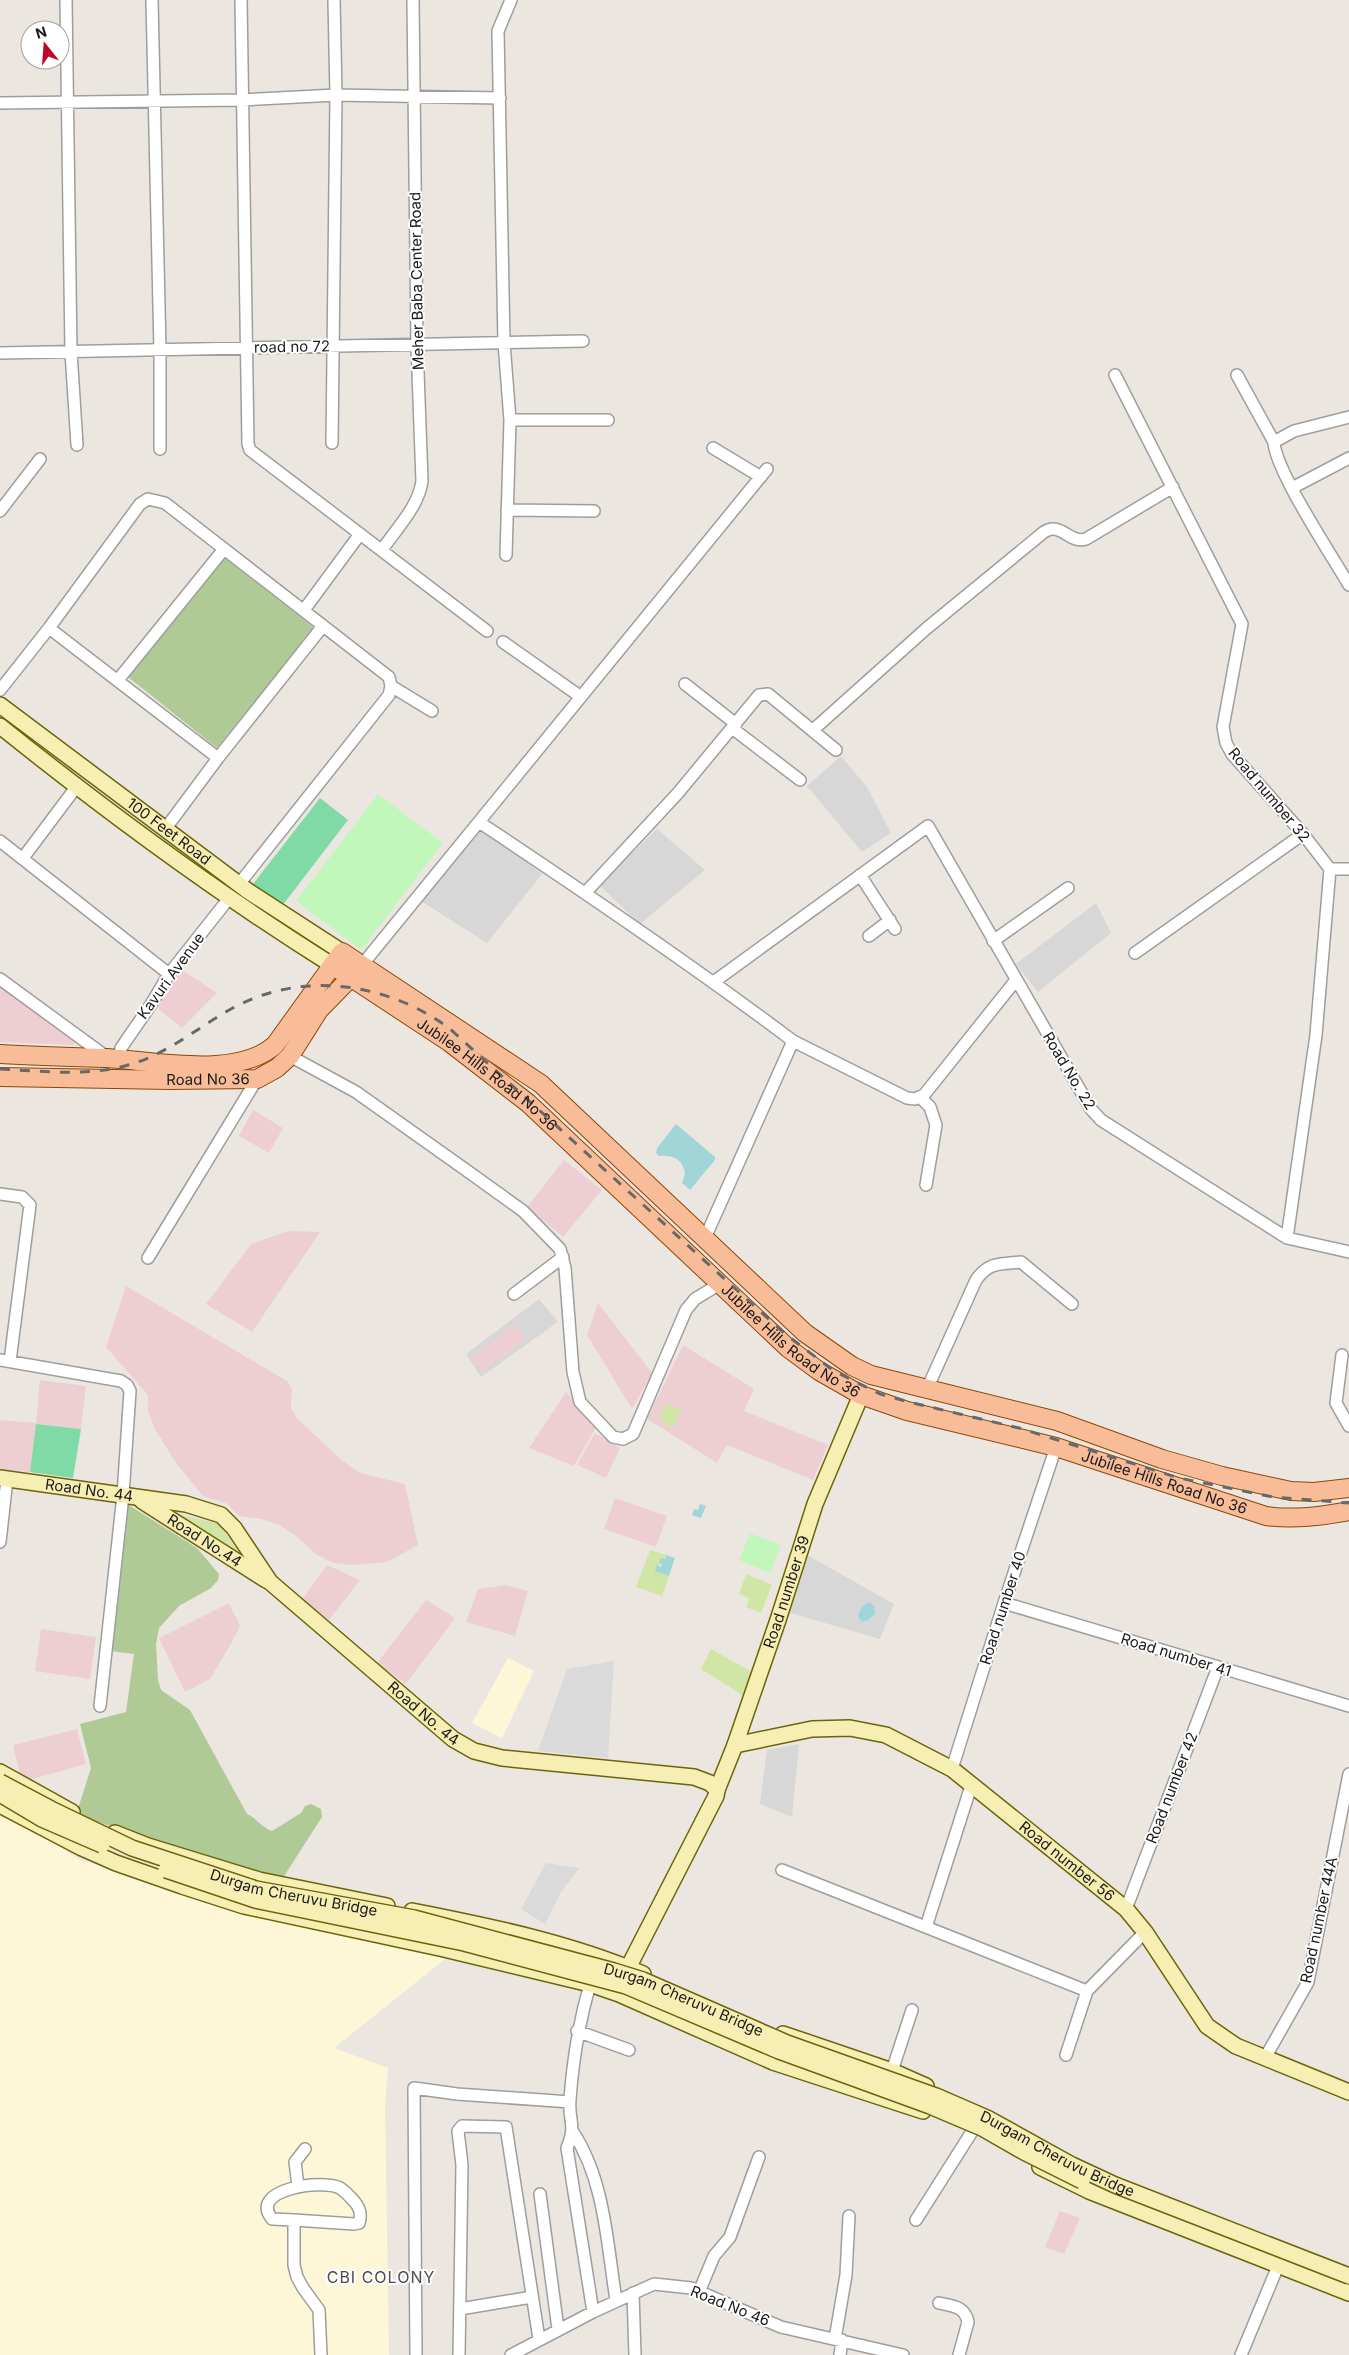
<svg xmlns="http://www.w3.org/2000/svg" width="1349" height="2355" viewBox="0 0 1349 2355" font-family="Inter,sans-serif">
	<style>
		.residential { fill: #d8d7d7 }
		.commercial { fill: #edcfd3 }
		.education { fill: #fef7d7 }
		.grass { fill: #d1e6a6 }
		.forest { fill: #afca95 }
		.park { fill: #c2f7bc }
		.pitch { fill: #7fdaa6 }
		.parking { fill: #dadada }
		.water { fill: #a1d6d9 }
		.lines { fill: none; stroke-linecap: round; stroke-linejoin: round }
		.street-casing { stroke: #9e9e9e; stroke-width: 14 }
		.secondary-casing { stroke: #6b6408; stroke-width: 18 }
		.primary-casing { stroke: #8c4705; stroke-width: 20 }
		.street { stroke: #fff; stroke-width: 11 }
		.secondary { stroke: #f7eeb3; stroke-width: 15 }
		.primary { stroke: #f8bd98; stroke-width: 18 }
		.rail { stroke: #686868; stroke-width: 3; stroke-dasharray: 10 10; stroke-linecap: butt }
		.secondary-bridge-casing { stroke: #6b6408; stroke-width: 18; stroke-linecap: butt }
		.secondary-bridge { stroke: #f7eeb3; stroke-width: 15 }
		.labels { text-anchor: middle; stroke-width: 4; stroke-linejoin: round; paint-order: stroke }
		.street-label { font-size: 15px; fill: #1a1a1a; stroke: #fff }
		.neighbourhood-label { font-size: 16px; letter-spacing: 1px; fill: #4d4d4d; stroke: #fff }
	</style>
	<rect width="100%" height="100%" fill="#ece6e0"/>
	<path class="residential" d="M 841,756 L 867,787 L 891,833 L 862,852 L 807,786 Z
		M 483,827 L 542,874 L 487,943 L 421,901 Z
		M 657,829 L 705,870 L 640,924 L 599,885 Z
		M 1096,903 L 1111,933 L 1038,992 L 1016,964 Z
		M 539,1299 L 558,1322 L 481,1377 L 466,1354 Z
		M 807,1555 L 894,1604 L 880,1639 L 780,1610 Z
		M 799,1744 L 792,1817 L 760,1804 L 767,1750 Z"/>
	<path class="commercial" d="M 182,970 L 217,993 L 182,1028 L 153,1005 Z
		M 0,986 L 74,1039 L 74,1045 L 0,1042 Z
		M 253,1110 L 283,1128 L 269,1153 L 239,1136 Z
		M 564,1160 L 602,1190 L 563,1237 L 527,1207 Z
		M 288,1231 L 320,1232 L 252,1332 L 206,1304 L 251,1244 Z
		M 126,1286 L 287,1381 L 292,1389 L 291,1408 L 296,1417 L 340,1459 L 360,1473 L 405,1484 L 418,1545 L 387,1562 L 352,1565 L 334,1563 L 317,1555 L 295,1535 L 279,1525 L 261,1519 L 239,1516 L 226,1503 L 203,1496 L 176,1463 L 155,1429 L 148,1411 L 148,1395 L 106,1347 Z
		M 598,1303 L 652,1373 L 632,1409 L 587,1335 Z
		M 515,1324 L 526,1339 L 482,1372 L 471,1358 Z
		M 683,1345 L 754,1389 L 744,1411 L 828,1445 L 813,1480 L 727,1445 L 717,1463 L 647,1419 Z
		M 40,1380 L 86,1386 L 81,1429 L 36,1424 L 30,1472 L 0,1469 L 0,1420 L 36,1423 Z
		M 566,1392 L 596,1427 L 574,1466 L 529,1448 Z
		M 595,1433 L 620,1448 L 606,1478 L 577,1465 Z
		M 615,1498 L 667,1516 L 656,1547 L 604,1529 Z
		M 327,1565 L 360,1580 L 329,1620 L 301,1601 Z
		M 506,1585 L 528,1591 L 515,1636 L 466,1622 L 478,1589 Z
		M 426,1600 L 455,1618 L 406,1684 L 377,1663 Z
		M 229,1603 L 240,1626 L 232,1642 L 210,1679 L 185,1692 L 159,1638 Z
		M 41,1629 L 96,1637 L 90,1679 L 35,1671 Z
		M 77,1729 L 86,1764 L 22,1782 L 13,1745 Z
		M 1060,2211 L 1080,2218 L 1064,2254 L 1045,2247 Z"/>
	<path class="education" d="M 508,1658 L 534,1671 L 502,1738 L 472,1723 Z
		M 0,1811 L 14,1815 L 80,1860 L 158,1882 L 455,1951 L 334,2048 L 388,2068 L 385,2105 L 389,2355 L 0,2355 Z"/>
	<path class="grass" d="M 667,1403 L 682,1411 L 672,1428 L 659,1419 Z
		M 167,1512 L 216,1523 L 222,1528 L 246,1562 Z
		M 650,1550 L 666,1555 L 656,1571 L 669,1576 L 662,1596 L 636,1587 Z
		M 746,1574 L 772,1585 L 761,1613 L 746,1607 L 749,1598 L 739,1594 Z
		M 711,1649 L 752,1672 L 744,1696 L 701,1669 Z"/>
	<path class="forest" d="M 224,557 L 314,628 L 217,748 L 128,677 Z
		M 127,1504 L 197,1548 L 219,1574 L 218,1580 L 211,1588 L 179,1606 L 159,1628 L 156,1644 L 158,1680 L 161,1690 L 190,1710 L 247,1814 C 257,1819 262,1827 272,1831 L 301,1813 L 305,1806 L 311,1804 L 321,1809 L 322,1817 L 281,1881 L 76,1815 L 91,1768 L 80,1724 L 126,1712 L 134,1654 L 110,1651 Z"/>
	<path class="park" d="M 378,794 L 443,843 L 361,950 L 296,901 Z
		M 750,1533 L 781,1545 L 770,1573 L 739,1560 Z"/>
	<path class="pitch" d="M 320,798 L 348,820 L 282,906 L 253,884 Z
		M 36,1424 L 81,1429 L 73,1478 L 30,1472 Z"/>
	<path class="parking" d="M 614,1661 L 608,1758 L 538,1751 L 567,1669 Z
		M 546,1863 L 579,1868 L 561,1892 L 545,1924 L 521,1909 Z"/>
	<path class="water" d="M 676,1124 L 715,1157 L 715,1160 L 690,1190 L 682,1183 L 685,1174 C 683,1159 673,1155 659,1156 L 656,1153 L 657,1148 Z
		M 700,1504 L 706,1506 L 701,1518 L 692,1515 L 694,1509 L 698,1510 Z
		M 666,1555 L 675,1558 L 669,1576 L 655,1571 L 657,1565 L 661,1567 L 662,1564 L 659,1563 L 660,1558 L 665,1559 Z
		M 869,1602 L 874,1606 L 875,1614 L 868,1620 L 862,1622 L 858,1617 C 859,1611 863,1604 869,1602 Z"/>
	<g class="lines">
		<g class="street-casing">
			<path id="street" d="M 66,0 L 71,352 L 77,445
				M 152,0 L 160,350 L 160,449
				M 241,0 L 248,444 L 250,450 L 487,631
				M 0,103 L 242,100 L 336,95 L 500,98
				M 0,353 L 583,341
				M 1115,375 L 1242,624 L 1223,727 L 1226,743 L 1232,754 L 1303,834 L 1330,869 L 1316,1035 L 1287,1238
				M 1237,375 L 1274,442
				M 1349,417 L 1294,431 L 1274,442 C 1275,470 1332,556 1349,585
				M 510,420 L 608,420
				M 332,443 L 336,95 L 334,0
				M 713,448 L 761,477
				M 1292,488 L 1349,458
				M 507,510 L 594,511
				M 0,511 L 40,459
				M 382,550 C 396,529 419,506 422,481 L 417,345 L 413,0
				M 506,555 L 510,420 L 504,343 L 498,31 L 511,0
				M 304,610 L 360,534
				M 49,628 L 218,758
				M 503,642 L 581,697
				M 118,680 L 224,549
				M 685,684 L 736,724
				M 391,686 L 432,711
				M 0,690 L 49,628 L 140,504 L 148,499 L 165,503 L 389,677 L 391,686 L 389,695 L 239,884
				M 732,728 L 800,780
				M 813,730 L 927,628 L 1044,532 C 1061,521 1069,544 1086,539 L 1173,487
				M 479,822 C 586,893 691,964 793,1041 L 705,1238
				M 166,828 L 218,758 L 323,626
				M 0,841 L 169,974
				M 23,858 L 77,786
				M 1330,869 L 1349,869
				M 860,875 L 895,929
				M 586,892 L 678,793 L 759,695 L 768,694 L 836,750
				M 869,936 L 890,920
				M 993,941 L 1068,888
				M 1135,953 L 1303,834
				M 362,965 L 767,469
				M 0,979 L 108,1058
				M 715,981 L 928,826 L 1091,1109 L 1101,1120 L 1287,1238 L 1349,1252
				M 793,1041 L 907,1098 L 915,1099 L 924,1095 L 1016,980
				M 290,1056 L 356,1092 L 466,1170 L 523,1211 L 560,1249 L 565,1268 L 573,1372 L 580,1402 L 613,1437 L 623,1439 L 633,1434 L 686,1310 L 695,1299 L 718,1285
				M 119,1060 L 121,1048 L 150,1006 L 169,974 L 230,897
				M 920,1097 L 930,1107 L 936,1125 L 926,1185
				M 0,1194 L 22,1197 L 30,1205 L 10,1361
				M 148,1258 L 257,1079
				M 514,1294 L 563,1257
				M 1342,1355 L 1336,1403 L 1349,1426
				M 0,1360 L 121,1381 L 127,1385 L 130,1391 L 123,1495 L 100,1706
				M 927,1389 L 976,1280 C 989,1262 999,1264 1021,1262 L 1072,1304
				M 0,1542 L 7,1479
				M 1004,1603 L 1349,1706
				M 952,1769 L 1004,1603 L 1056,1447
				M 782,1870 L 1087,1991 L 1145,1932
				M 1126,1909 L 1218,1667
				M 926,1927 L 972,1783
				M 590,1984 C 579,2022 573,2059 570,2099 C 568,2121 577,2124 567,2148 L 593,2312
				M 577,2031 L 629,2050
				M 1066,2055 L 1087,1991
				M 1265,2058 L 1308,1982 L 1349,1774
				M 892,2071 L 912,2010
				M 573,2132 C 605,2181 607,2244 616,2300
				M 298,2186 L 295,2162 L 305,2149
				M 540,2194 L 558,2329
				M 294,2220 L 272,2219 C 248,2189 322,2179 340,2188 C 345,2191 350,2197 354,2201 C 360,2208 362,2214 359,2223 L 354,2224 L 294,2220 L 294,2265 L 297,2277 L 303,2288 L 319,2310 L 321,2355
				M 916,2220 L 973,2130
				M 699,2292 L 714,2256 L 730,2237 L 759,2157
				M 633,2293 L 635,2355
				M 939,2303 C 952,2306 965,2306 968,2322 L 959,2355
				M 460,2309 L 532,2297
				M 835,2339 L 846,2275 L 849,2216
				M 416,2355 L 414,2088 L 457,2094 L 570,2102
				M 459,2355 L 462,2165 L 458,2131 L 462,2126 L 506,2127 L 539,2339
				M 511,2355 L 593,2312 L 654,2284 L 691,2288 L 781,2327 L 903,2355
				M 840,2355 L 842,2340
				M 1241,2355 L 1278,2266"/>
		</g>
		<g class="secondary-casing">
			<g id="secondary">
				<path id="s1" d="M 0,705 L 248,891 L 342,952"/>
				<path d="M 0,726 C 106,811 217,893 332,965"/>
				<path id="s2" d="M 0,1478 L 186,1504 L 221,1515 L 234,1528 L 270,1582 L 453,1739 L 474,1751 L 502,1758 L 694,1777 L 710,1783 L 717,1790 L 716,1796 L 628,1968"/>
				<path id="s3" d="M 142,1501 L 266,1580"/>
				<path id="s4" d="M 735,1745 L 812,1729 L 850,1728 L 886,1735 L 952,1769 L 1126,1909 L 1145,1932 L 1207,2026 L 1236,2046 L 1349,2092"/>
				<path d="M 0,1772 L 72,1812"/>
				<path id="s5" d="M 717,1790 L 735,1745 L 778,1620 L 815,1504 L 861,1395"/>
				<path d="M 0,1805 L 82,1848 L 116,1863 L 182,1886 L 244,1906 L 444,1949 L 590,1984 L 619,1994 L 773,2062 L 923,2111"/>
				<path d="M 115,1833 L 148,1846 L 259,1880 L 387,1906"/>
				<path d="M 412,1911 C 489,1926 570,1943 643,1974"/>
				<path d="M 783,2034 L 892,2071 L 926,2086"/>
				<path d="M 1040,2167 L 1089,2191 L 1349,2293"/>
			</g>
		</g>
		<g class="primary-casing">
			<g id="primary">
				<path id="s6" d="M 332,965 L 449,1042 L 528,1103 L 788,1348 L 819,1371 L 861,1395 L 907,1411 L 1056,1447 L 1266,1516 C 1295,1520 1321,1516 1349,1511"/>
				<path d="M 0,1054 C 36,1056 72,1057 107,1058 C 155,1061 237,1079 275,1045 L 342,952 L 541,1084 L 805,1333 L 852,1366 L 871,1375 L 1057,1421 L 1162,1459 L 1222,1476 L 1291,1491 L 1314,1492 L 1349,1488"/>
				<path id="s7" d="M 0,1077 L 170,1080 L 257,1079 L 277,1068 L 290,1056 L 319,1010 L 359,969"/>
			</g>
		</g>
		<use href="#street" class="street"/>
		<use href="#secondary" class="secondary"/>
		<use href="#primary" class="primary"/>
		<path class="rail" d="M 0,1069 C 42,1071 87,1077 128,1065 C 166,1055 197,1028 231,1009 C 301,970 386,982 449,1028 L 784,1333 L 834,1371 L 880,1394 L 909,1402 L 1019,1428 L 1179,1478 L 1273,1497 L 1349,1503"/>
		<g class="secondary-bridge-casing">
			<g id="secondary-bridge">
				<path id="s8" d="M 0,1782 L 51,1809 L 132,1848 L 256,1889 L 414,1918 L 614,1971 L 643,1980 L 787,2043 L 936,2096 L 989,2119 L 1072,2165 L 1115,2185 L 1349,2276"/>
				<path d="M 0,1794 L 42,1819 L 102,1845"/>
				<path d="M 166,1870 L 255,1900 L 464,1943 L 626,1986 L 779,2051 L 930,2106 L 982,2128 L 1024,2152 L 1082,2181"/>
			</g>
		</g>
		<use href="#secondary-bridge" class="secondary-bridge"/>
	</g>
	<g class="labels">
		<g class="street-label">
			<text transform="translate(417 281) rotate(-91)" y="5">Meher Baba Center Road</text>
			<text transform="translate(292 347) rotate(-1)" y="5">road no 72</text>
			<text transform="translate(1269 795) rotate(50)" y="5">Road number 32</text>
			<text dy="5" stroke="none"><textPath href="#s1" startOffset="211">100 Feet Road</textPath></text>
			<text transform="translate(171 976) rotate(-54)" y="5">Kavuri Avenue</text>
			<text transform="translate(1069 1071) rotate(59)" y="5">Road No. 22</text>
			<text dy="5" stroke="none"><textPath href="#s6" startOffset="190">Jubilee Hills Road No 36</textPath></text>
			<text dy="5" stroke="none"><textPath href="#s7" startOffset="208">Road No 36</textPath></text>
			<text dy="5" stroke="none"><textPath href="#s6" startOffset="595">Jubilee Hills Road No 36</textPath></text>
			<text dy="5" stroke="none"><textPath href="#s6" startOffset="1000">Jubilee Hills Road No 36</textPath></text>
			<text dy="5" stroke="none"><textPath href="#s2" startOffset="90">Road No. 44</textPath></text>
			<text dy="5" stroke="none"><textPath href="#s3" startOffset="74">Road No.44</textPath></text>
			<text dy="5" stroke="none"><textPath href="#s5" startOffset="210">Road number 39</textPath></text>
			<text transform="translate(1003 1608) rotate(-72)" y="5">Road number 40</text>
			<text transform="translate(1176 1655) rotate(17)" y="5">Road number 41</text>
			<text dy="5" stroke="none"><textPath href="#s2" startOffset="510">Road No. 44</textPath></text>
			<text transform="translate(1172 1788) rotate(-69)" y="5">Road number 42</text>
			<text dy="5" stroke="none"><textPath href="#s4" startOffset="375">Road number 56</textPath></text>
			<text dy="5" stroke="none"><textPath href="#s8" startOffset="316">Durgam Cheruvu Bridge</textPath></text>
			<text transform="translate(1319 1920) rotate(-78)" y="5">Road number 44A</text>
			<text dy="5" stroke="none"><textPath href="#s8" startOffset="721">Durgam Cheruvu Bridge</textPath></text>
			<text dy="5" stroke="none"><textPath href="#s8" startOffset="1126">Durgam Cheruvu Bridge</textPath></text>
			<text transform="translate(730 2306) rotate(22)" y="5">Road No 46</text>
		</g>
		<g class="neighbourhood-label">
			<text x="381" y="2283">CBI COLONY</text>
		</g>
	</g>
	<g transform="translate(45 45) rotate(343)"><circle r="24" fill="#ffffff" stroke="#a3a3a3"/>
	<path d="M0-4L9 19L0 12L-9 19Z" fill="#be0628"/>
	<text y="-8" font-size="14" font-weight="bold" text-anchor="middle" fill="#1a1a1a">N</text>
	</g>
</svg>
